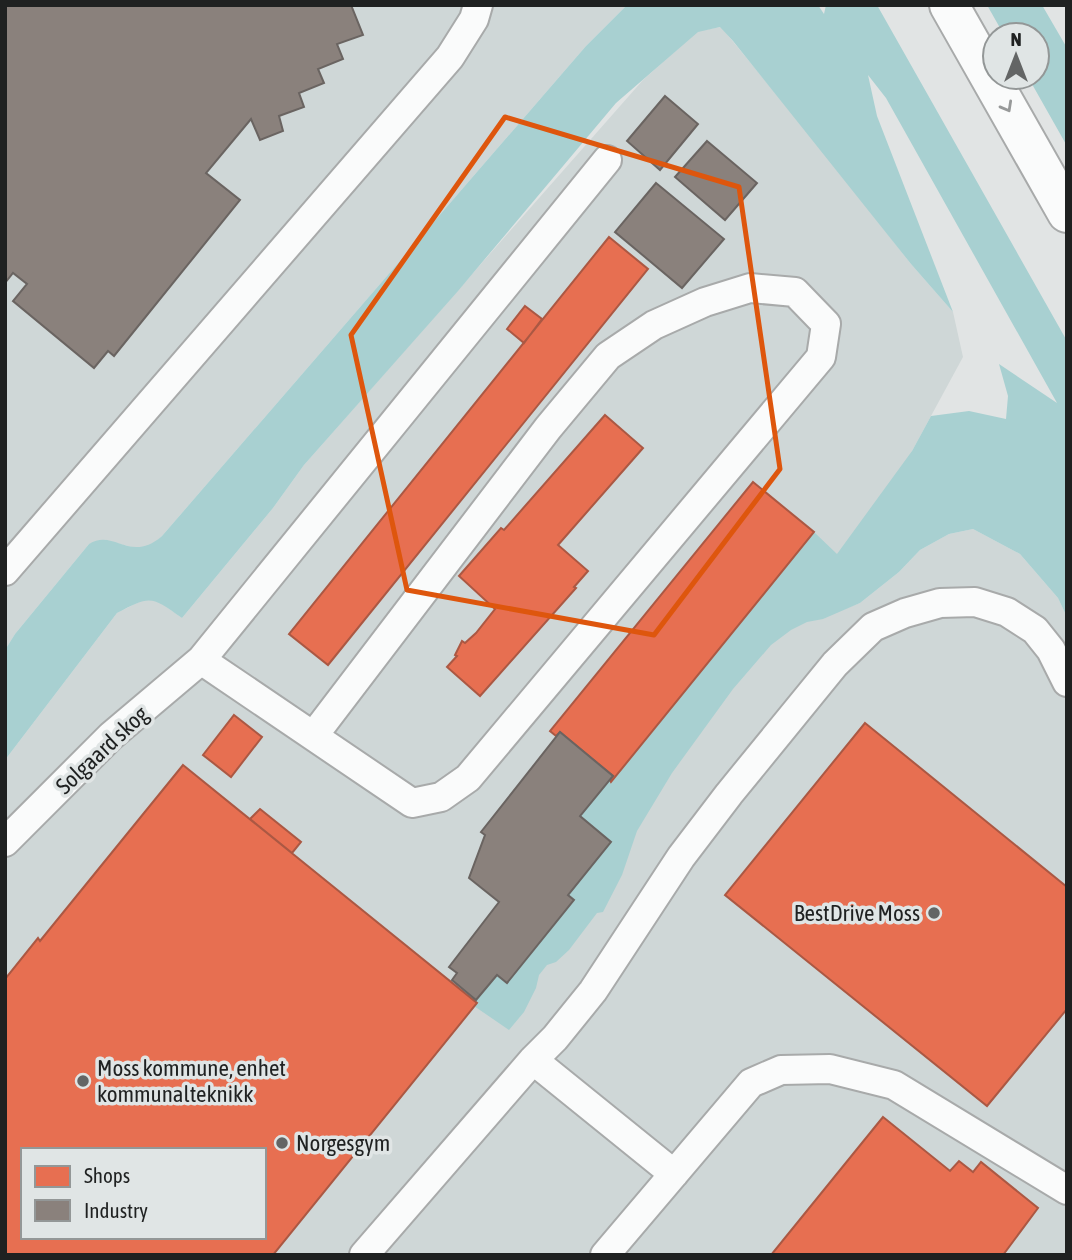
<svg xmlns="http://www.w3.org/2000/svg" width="1072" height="1260" viewBox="0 0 1072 1260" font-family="'Asap Condensed',sans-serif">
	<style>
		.built { fill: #cfd7d7; fill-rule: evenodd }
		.green { fill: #a8d0d1 }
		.shops { fill: #e76f51; stroke: #ab5843; stroke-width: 2; fill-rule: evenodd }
		.industry { fill: #8a817c; stroke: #6a6461; stroke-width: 2 }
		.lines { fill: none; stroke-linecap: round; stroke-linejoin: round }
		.service-casing { stroke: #a8aaaa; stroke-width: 32 }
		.motorway-casing { stroke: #a8aaaa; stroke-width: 42 }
		.service { stroke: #fafbfb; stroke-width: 28 }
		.motorway { stroke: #fafbfb; stroke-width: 38 }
		.oneway { stroke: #979999 }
		.marked { fill: none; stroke: #de560d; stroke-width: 5; stroke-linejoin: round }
		.poi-dot { fill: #636565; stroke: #e0e5e5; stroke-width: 2.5 }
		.labels { text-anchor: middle; stroke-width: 7; stroke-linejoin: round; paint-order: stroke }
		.street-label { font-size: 23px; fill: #1f2121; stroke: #e0e5e5 }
		.poi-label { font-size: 23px; fill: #1f2121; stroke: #e0e5e5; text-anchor: start }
	</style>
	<rect width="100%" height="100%" fill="#e1e4e4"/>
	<path class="built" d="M 5,5 L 627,5 L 586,46 L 162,536 L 152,545 L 140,549 L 104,540 L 89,544 L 15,634 L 5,650 Z
		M 721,27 L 815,141 L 911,264 L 953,312 L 963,357 L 912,451 L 832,614 L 860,603 L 899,572 L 920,550 L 949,534 L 973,529 L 1020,554 L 1058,598 L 1067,617 L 1067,1255 L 5,1255 L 5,760 L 117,613 L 143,600 L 157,600 L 182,618 L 273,508 L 304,465 L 643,80 L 698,31 ZM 23,1150 L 264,1150 L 264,1237 L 23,1237 Z"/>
	<path class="green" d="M 627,5 L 818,5 L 824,14 L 826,5 L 877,5 L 1067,341 L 1067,617 L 1058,598 L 1020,554 L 973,529 L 949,534 L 920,550 L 899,572 L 860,603 L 823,619 L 807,622 L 791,630 L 771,645 L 733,689 L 672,773 L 637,831 L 622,875 L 603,912 L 597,913 L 569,950 L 556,962 L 547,965 L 539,975 L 536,988 L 524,1012 L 509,1030 L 474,1006 L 476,1000 L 497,975 L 508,982 L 574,901 L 568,895 L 611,842 L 580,816 L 610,780 L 612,781 L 814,532 L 837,554 L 912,451 L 931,416 L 969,411 L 1006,419 L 1008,396 L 999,364 L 1057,403 L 886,98 L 868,75 L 877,116 L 953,312 L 911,264 L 733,41 L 720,27 L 698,32 L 616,103 L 458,291 L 304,465 L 273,508 L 182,618 C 151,596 151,595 117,613 L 5,760 L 5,650 L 15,634 L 89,544 C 114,528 130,564 162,536 L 586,46 Z
		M 987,5 L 1042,5 L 1067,48 L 1067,146 L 1028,77 L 1037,77 L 1037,35 L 1004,35 Z"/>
	<path class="shops" d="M 609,237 L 648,269 L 328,665 L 289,634 Z
		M 525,306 L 542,319 L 524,343 L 507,329 Z
		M 605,415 L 643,448 L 558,545 L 588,571 L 574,587 L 576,588 L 480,696 L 447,667 L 457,656 L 455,655 L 462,641 L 465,643 L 476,633 L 495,609 L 459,576 L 501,528 L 504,530 Z
		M 753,482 L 814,532 L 611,782 L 610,780 L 613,776 L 560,732 L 556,736 L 550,731 Z
		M 234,715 L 262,737 L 231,777 L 203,755 Z
		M 865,723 L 1067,887 L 1067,1009 L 987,1106 L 725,895 Z
		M 183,765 L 477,1003 L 273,1255 L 5,1255 L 5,979 L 38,938 L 40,941 ZM 23,1150 L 264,1150 L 264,1237 L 23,1237 Z
		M 260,809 L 301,842 L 292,853 L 250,819 Z
		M 883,1117 L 950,1171 L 959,1161 L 973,1172 L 981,1162 L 1038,1208 L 1003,1255 L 771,1255 Z"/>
	<path class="industry" d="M 5,5 L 351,5 L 363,35 L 337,44 L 343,59 L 318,69 L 324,83 L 299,93 L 304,107 L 279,116 L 283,131 L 260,140 L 251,119 L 206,173 L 240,200 L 114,356 L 108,351 L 94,368 L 13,301 L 27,284 L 13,273 L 5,283 Z
		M 665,96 L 698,124 L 660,170 L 627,141 Z
		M 707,141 L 757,183 L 725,220 L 675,177 Z
		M 656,183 L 724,239 L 682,288 L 615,232 Z
		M 560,732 L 613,776 L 580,816 L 611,842 L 568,895 L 574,900 L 507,983 L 497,975 L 476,1000 L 452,980 L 457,973 L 449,967 L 499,902 L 469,878 L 485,835 L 481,832 Z"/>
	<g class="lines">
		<g class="service-casing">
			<path id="service" d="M 5,571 L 450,57 L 474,19 L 478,5
				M 201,660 L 412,803 L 441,797 L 468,778 L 821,357 L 826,324 L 795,292 L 750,288 L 705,302 L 654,325 L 608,356 L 548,428 L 314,735
				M 5,842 L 111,736 L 201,660 L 607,160
				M 533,1060 L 674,1174
				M 364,1255 L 533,1060 L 555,1038 L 593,991 L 681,857 L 729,794 L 835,664 L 873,627 L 905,613 L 940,603 L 975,602 L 1007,612 L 1035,630 L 1051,650 L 1067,682
				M 605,1255 L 751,1083 L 781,1070 L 830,1069 L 894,1085 L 1067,1190"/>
		</g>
		<g class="motorway-casing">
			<path id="motorway" d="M 949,5 L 1067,213"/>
		</g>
		<use href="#service" class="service"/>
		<use href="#motorway" class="motorway"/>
	</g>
	<defs><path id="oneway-chevron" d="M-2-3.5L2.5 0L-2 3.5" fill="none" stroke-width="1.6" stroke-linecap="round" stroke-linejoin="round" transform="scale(1.75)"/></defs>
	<use class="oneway" href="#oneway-chevron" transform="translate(1007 107) rotate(61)"/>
	<path class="marked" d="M 505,117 L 739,187 L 780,469 L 654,635 L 407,590 L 351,335 Z"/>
	<g class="poi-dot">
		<circle cx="934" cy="913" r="7"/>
		<circle cx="83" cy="1081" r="7"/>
		<circle cx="282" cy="1143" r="7"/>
	</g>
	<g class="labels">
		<g class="street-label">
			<text transform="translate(102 750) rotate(-43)" y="8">Solgaard skog</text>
		</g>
		<g class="poi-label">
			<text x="920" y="921" text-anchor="end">BestDrive Moss</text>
			<text x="97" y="1076">Moss kommune, enhet<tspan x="97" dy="26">kommunalteknikk</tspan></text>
			<text x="296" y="1151">Norgesgym</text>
		</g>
	</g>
	<rect width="1072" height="1260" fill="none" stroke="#1f2121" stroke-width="14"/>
	<rect x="21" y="1148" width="245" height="91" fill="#e0e5e5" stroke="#939797" stroke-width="2"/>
	<rect x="35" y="1166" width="35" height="21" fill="#e76f51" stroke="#939797" stroke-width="2"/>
	<text x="84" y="1183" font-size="21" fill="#1f2121">Shops</text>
	<rect x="35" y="1200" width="35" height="21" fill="#8a817c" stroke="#939797" stroke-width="2"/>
	<text x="84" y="1218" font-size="21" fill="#1f2121">Industry</text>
	<g transform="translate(1016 56)"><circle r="33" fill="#e0e5e5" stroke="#939797" stroke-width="2"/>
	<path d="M0-5L12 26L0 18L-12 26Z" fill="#636565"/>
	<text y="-10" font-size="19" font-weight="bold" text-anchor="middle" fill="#1f2121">N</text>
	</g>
</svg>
